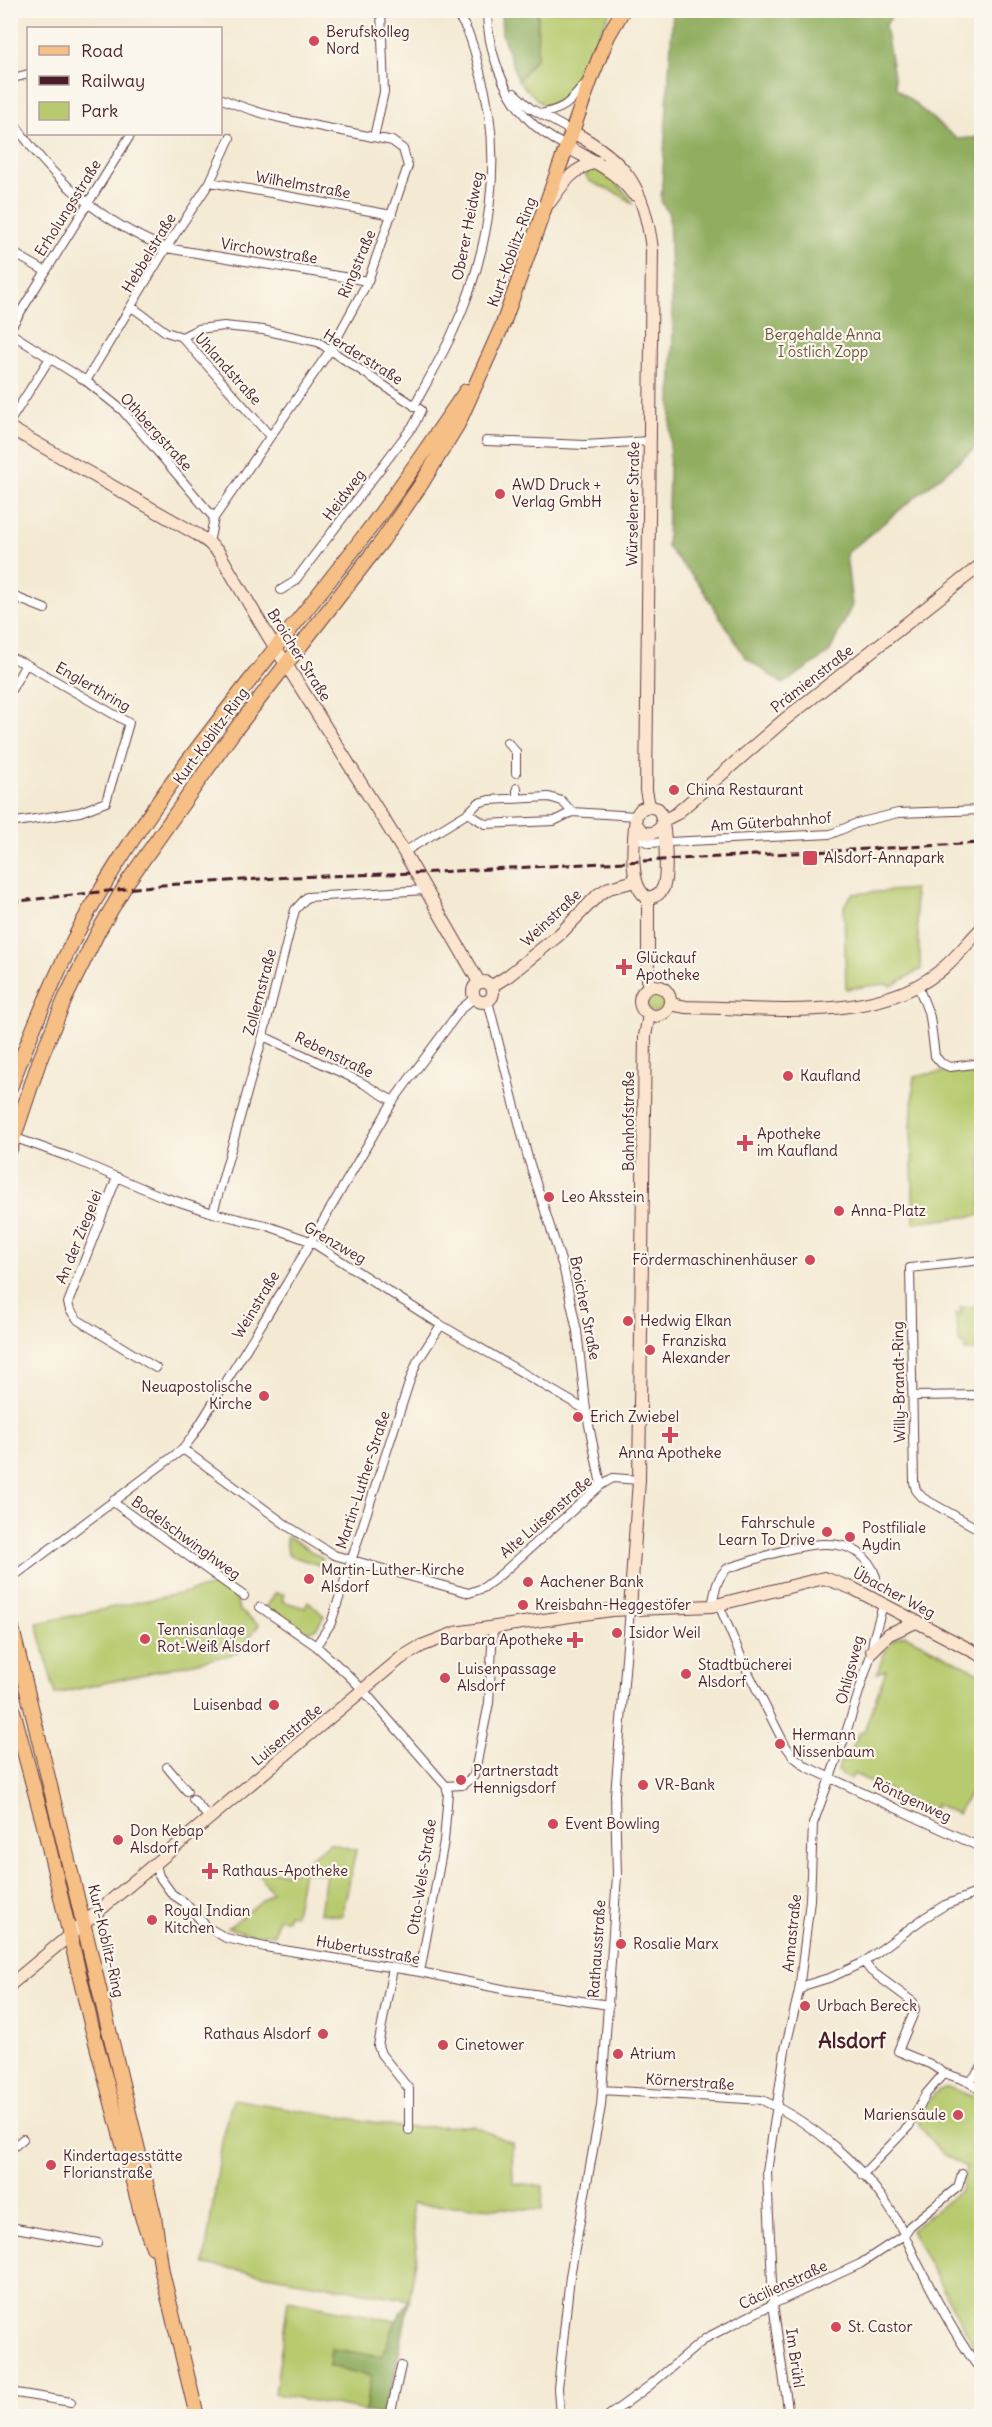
<svg xmlns="http://www.w3.org/2000/svg" width="992" height="2427" viewBox="0 0 992 2427" font-family="Delius,sans-serif">
	<style>
		.green { fill: #b7ca6e; stroke: #80744c; stroke-width: 1.5 }
		.forest { fill: #91ae61; stroke: #6e6646; stroke-width: 1.5 }
		.lines { fill: none; stroke-linecap: round; stroke-linejoin: round }
		.street-casing { stroke: #643d44; stroke-width: 10 }
		.secondary-casing { stroke: #643d44; stroke-width: 14 }
		.primary-casing { stroke: #643d44; stroke-width: 16 }
		.street { stroke: #fff; stroke-width: 8 }
		.secondary { stroke: #fbe5cf; stroke-width: 12 }
		.primary { stroke: #f5bf86; stroke-width: 14 }
		.rail { stroke: #4a1f2b; stroke-width: 3; stroke-dasharray: 9 4.5; stroke-linecap: butt }
		.poi-dot { fill: #d1495b; stroke: #fbf7ec; stroke-width: 2 }
		.labels { text-anchor: middle; stroke-width: 4.5; stroke-linejoin: round; paint-order: stroke }
		.poi-label { font-size: 15px; fill: #4a1f2b; stroke: #fbf7ec; text-anchor: start }
		.street-label { font-size: 15px; fill: #4a1f2b; stroke: #fbf7ec }
		.park-label { font-size: 15px; fill: #6b523f; stroke: #fbf7ec }
		.district-label { font-size: 21px; font-weight: bold; fill: #4a1f2b; stroke: #fbf7ec }
	</style>
	<rect width="100%" height="100%" fill="#fbf7ec"/>
	<filter id="ink" filterUnits="userSpaceOnUse"><feTurbulence type="fractalNoise" baseFrequency=".0167" numOctaves="2"/><feDisplacementMap in="SourceGraphic" scale="12" xChannelSelector="R" yChannelSelector="G"/><feConvolveMatrix kernelMatrix="1 2 1 2 8 2 1 2 1" color-interpolation-filters="sRGB"/></filter>
	<filter id="wash" filterUnits="userSpaceOnUse"><feTurbulence type="fractalNoise" baseFrequency=".008" numOctaves="4" result="noise"/><feDisplacementMap in="SourceGraphic" scale="24" xChannelSelector="R" yChannelSelector="G"/><feGaussianBlur stdDeviation="1.35" result="paint"/><feColorMatrix in="noise" values="0 0 0 0 0 0 0 0 0 0 0 0 0 0 0 0 0 1.4 0 .05"/><feComposite in="paint" operator="in"/></filter>
	<g filter="url(#wash)">
		<rect width="100%" height="100%" fill="#f4ead4"/>
		<path class="green" d="M 538,11 L 611,11 L 564,101 L 544,106 L 518,81 L 537,56 Z
			M 590,169 L 603,170 L 629,197 L 633,204 L 618,194 L 589,181 L 583,170 Z
			M 914,889 L 921,969 L 892,986 L 886,984 L 846,989 L 844,906 L 852,894 Z
			M644 1001a11 11 0 1 1 22 0a11 11 0 1 1-22 0Z
			M 981,1067 L 981,1215 L 914,1223 L 911,1127 L 914,1076 Z
			M 981,1305 L 981,1351 L 965,1351 L 965,1345 L 960,1344 L 955,1314 L 961,1314 L 960,1308 Z
			M 289,1537 L 323,1559 L 319,1565 L 288,1555 L 286,1538 Z
			M 220,1585 L 236,1595 L 239,1610 L 259,1625 L 238,1653 L 55,1694 L 37,1623 Z
			M 275,1593 L 284,1594 L 282,1601 L 305,1608 L 308,1601 L 324,1616 L 316,1629 L 301,1634 L 266,1608 Z
			M 905,1635 L 981,1674 L 981,1776 L 957,1814 L 936,1804 L 933,1811 L 854,1774 L 850,1780 L 838,1771 L 840,1762 L 848,1760 L 858,1734 L 864,1731 L 886,1670 L 877,1673 C 883,1658 886,1638 905,1635 Z
			M 329,1843 L 356,1850 L 342,1916 L 320,1913 L 326,1874 L 303,1871 L 295,1915 L 288,1914 L 287,1919 L 278,1918 L 274,1935 L 264,1933 L 263,1937 L 228,1928 L 272,1892 L 260,1876 L 262,1871 L 292,1873 Z
			M 948,2087 L 974,2097 L 976,2095 L 982,2101 L 981,2350 L 975,2349 L 911,2230 L 961,2190 L 966,2167 C 941,2156 934,2145 918,2123 C 925,2108 930,2090 948,2087 Z
			M 233,2099 L 402,2127 L 473,2126 L 512,2143 L 513,2183 L 543,2186 L 542,2210 L 411,2204 L 417,2254 L 409,2300 L 204,2264 L 224,2129 Z
			M 288,2300 L 396,2321 L 382,2356 L 332,2349 L 329,2366 L 372,2376 L 365,2411 L 275,2394 Z"/>
		<path class="forest" d="M 501,11 L 538,11 L 537,56 L 518,81 L 502,34 Z
			M 673,11 L 895,11 L 885,26 L 896,88 L 957,139 L 981,137 L 981,447 L 979,445 L 846,554 L 852,605 L 829,653 L 783,684 L 745,657 L 700,585 L 667,547 L 673,333 L 669,214 L 661,201 Z
			M 409,2300 L 387,2416 L 365,2411 L 371,2376 L 329,2366 L 331,2349 L 382,2356 L 396,2321 Z"/>
	</g>
	<g filter="url(#ink)">
		<g class="lines">
			<g class="street-casing">
				<path id="street" d="M 487,10 C 487,47 502,92 528,119 C 539,131 552,139 566,146
					M 10,79 L 28,74
					M 514,93 L 530,108 L 571,131
					M 541,114 C 567,108 569,103 586,83
					M 10,116 C 47,176 101,222 166,248 L 368,281
					M 374,137 L 384,92 L 381,10
					M 210,182 L 392,215
					M 10,251 L 45,271
					M 132,307 L 166,332 L 182,337 L 270,436
					M 10,329 L 131,134
					M 10,333 L 86,381 L 122,410 L 214,518
					M 182,337 L 198,329 L 224,326 L 263,330 L 318,342 L 421,410 L 415,423 L 294,582 L 281,590
					M 86,381 L 166,248 L 210,182 L 230,138
					M 414,406 C 427,382 441,358 452,334 C 490,253 505,157 480,72 C 474,50 470,26 452,10
					M 10,421 L 50,358
					M 486,441 L 585,445 L 650,441
					M 209,543 L 214,518 L 331,349 L 368,281 L 408,166 L 403,149 L 392,141 C 335,128 274,122 220,98
					M 10,595 L 45,609
					M 10,657 L 26,664 L 129,723 L 106,802 L 80,812 L 10,823
					M 10,692 L 26,664
					M 507,742 L 516,752 L 516,773
					M 517,788 L 517,798
					M 468,813 L 478,803 L 489,800 L 549,797 L 562,801 L 572,812
					M 635,834 L 638,838 L 649,843 L 831,834 L 857,823 L 898,813 L 982,810
					M 404,852 L 468,813 L 485,824 L 554,821 L 572,812 L 636,816
					M 918,986 L 930,1017 L 935,1056 L 941,1063 L 950,1067 L 982,1063
					M 488,1001 L 528,1158 L 564,1270 L 577,1331 L 586,1410 L 601,1485
					M 263,1036 L 359,1081 L 393,1101
					M 10,1136 L 69,1157 L 161,1196 L 213,1213 L 265,1225 L 310,1241 L 441,1325 L 586,1410
					M 117,1177 L 68,1303 L 70,1310 L 78,1320 L 156,1368
					M 213,1213 L 263,1036 L 295,910 L 307,897 L 426,890
					M 982,1260 L 910,1268 L 914,1482 L 916,1490 L 923,1498 L 982,1531
					M 913,1396 L 982,1395
					M 183,1449 L 289,1527 L 334,1555 L 469,1593 L 483,1588 L 499,1576 L 601,1485 L 613,1478 L 639,1480
					M 114,1500 L 117,1505 L 244,1596
					M 10,1579 L 183,1449 L 192,1437 L 287,1283 L 393,1101 L 461,1009 L 474,998
					M 719,1605 L 746,1668 L 785,1745 L 794,1757 L 807,1767 L 982,1848
					M 712,1606 C 715,1593 716,1577 728,1568 C 771,1556 855,1516 876,1577
					M 260,1607 L 316,1646 L 346,1673 L 363,1690 L 446,1786 L 448,1793 L 444,1841 L 420,1972
					M 316,1646 L 331,1623 L 410,1380 L 417,1362 L 441,1325
					M 167,1767 L 187,1791
					M 446,1786 L 462,1785 L 474,1776 L 489,1703 L 493,1627
					M 193,1799 L 210,1819
					M 156,1865 L 159,1876 L 172,1894 L 184,1902 L 207,1927 L 226,1938 L 265,1947 L 420,1972 L 507,1990 L 609,2005
					M 864,1962 L 871,1971 L 913,2002 L 915,2010 L 898,2051 L 930,2064 L 944,2073
					M 393,1968 L 378,2046 L 381,2054 L 409,2089 L 409,2130
					M 799,1991 L 806,1985 L 832,1977 L 864,1962 L 924,1918 L 945,1905 L 982,1891
					M 970,2082 L 982,2092
					M 602,2090 L 762,2100 C 814,2123 866,2168 895,2217 C 904,2232 911,2250 919,2266 C 938,2302 957,2340 982,2372
					M 10,2150 L 23,2139
					M 862,2175 L 909,2126 L 926,2094 L 944,2073 L 970,2082 L 982,2067
					M 10,2227 L 98,2243
					M 10,2392 L 71,2402
					M 390,2416 L 401,2366
					M 560,2416 L 558,2388 L 570,2276 L 601,2106 L 617,1875 L 615,1795 L 630,1609
					M 608,2416 L 649,2386 L 706,2338 L 773,2304 L 860,2264 L 904,2235 L 910,2226 L 958,2187 L 962,2174
					M 789,2416 L 773,2304 L 767,2172 L 785,2050 L 799,1991 L 810,1900 L 813,1824 L 843,1742 L 872,1651 L 873,1640 L 883,1605"/>
			</g>
			<g class="secondary-casing">
				<path id="secondary" d="M 571,131 C 626,161 644,186 652,249 L 646,790 L 649,806
					M 566,146 C 591,161 615,169 633,194
					M 550,202 C 564,182 573,168 597,162
					M 10,428 L 198,535 L 209,543 L 219,553 L 267,634 L 404,852 L 479,982
					M 649,806 L 658,809 C 666,818 668,876 663,888 C 660,894 654,897 648,898 C 627,887 634,837 636,816 L 641,809 Z
					M 664,820 L 676,814 L 784,720 L 982,564
					M 636,823 C 642,836 655,837 663,824
					M 648,898 L 648,987
					M473 992a10 10 0 1 1 20 0a10 10 0 1 1-20 0Z
					M640 1001a15 15 0 1 1 30 0a15 15 0 1 1-30 0Z
					M 492,986 L 508,976 L 560,934 L 599,894 L 609,888 L 635,881
					M 670,1004 L 686,1007 C 764,1008 871,1023 936,974 C 954,961 967,943 982,928
					M 630,1609 L 639,1480 L 645,1036 L 649,1015
					M 872,1651 L 889,1634 L 916,1622
					M 10,1985 L 401,1658 L 421,1646 L 455,1633 L 611,1610 L 712,1606 L 824,1578 L 854,1589 L 982,1656"/>
			</g>
			<g class="primary-casing">
				<path id="primary" d="M 10,1088 C 32,1030 55,973 85,918 C 163,777 273,656 370,528 C 404,483 434,437 466,391
					M 10,1149 L 39,1062 L 65,999 L 98,932 L 128,881 L 232,734 L 382,541 L 420,486 L 458,424 L 503,324 L 592,76 L 608,36 L 623,10
					M 10,1620 L 154,2216 L 162,2272 L 197,2416
					M 10,1699 L 43,1822 L 91,2024 L 143,2220 L 153,2247"/>
			</g>
			<use href="#street" class="street"/>
			<use href="#secondary" class="secondary"/>
			<use href="#primary" class="primary"/>
			<path class="rail" d="M 10,902 L 162,885 L 293,877 L 416,873 L 982,843"/>
		</g>
	</g>
	<g class="poi-dot">
		<circle cx="314" cy="41" r="6"/>
		<circle cx="500" cy="494" r="6"/>
		<circle cx="674" cy="790" r="6"/>
		<rect x="802" y="850" width="16" height="16" rx="3"/>
		<path d="M621 958h6v6h6v6h-6v6h-6v-6h-6v-6h6z"/>
		<circle cx="788" cy="1076" r="6"/>
		<path d="M742 1134h6v6h6v6h-6v6h-6v-6h-6v-6h6z"/>
		<circle cx="549" cy="1197" r="6"/>
		<circle cx="839" cy="1211" r="6"/>
		<circle cx="810" cy="1260" r="6"/>
		<circle cx="628" cy="1321" r="6"/>
		<circle cx="650" cy="1350" r="6"/>
		<circle cx="264" cy="1396" r="6"/>
		<circle cx="578" cy="1417" r="6"/>
		<path d="M667 1426h6v6h6v6h-6v6h-6v-6h-6v-6h6z"/>
		<circle cx="827" cy="1532" r="6"/>
		<circle cx="850" cy="1537" r="6"/>
		<circle cx="309" cy="1579" r="6"/>
		<circle cx="528" cy="1582" r="6"/>
		<circle cx="523" cy="1605" r="6"/>
		<circle cx="617" cy="1633" r="6"/>
		<circle cx="145" cy="1639" r="6"/>
		<path d="M572 1631h6v6h6v6h-6v6h-6v-6h-6v-6h6z"/>
		<circle cx="686" cy="1674" r="6"/>
		<circle cx="445" cy="1678" r="6"/>
		<circle cx="274" cy="1705" r="6"/>
		<circle cx="780" cy="1744" r="6"/>
		<circle cx="461" cy="1780" r="6"/>
		<circle cx="643" cy="1785" r="6"/>
		<circle cx="553" cy="1824" r="6"/>
		<circle cx="118" cy="1840" r="6"/>
		<path d="M207 1862h6v6h6v6h-6v6h-6v-6h-6v-6h6z"/>
		<circle cx="152" cy="1920" r="6"/>
		<circle cx="621" cy="1944" r="6"/>
		<circle cx="805" cy="2006" r="6"/>
		<circle cx="323" cy="2034" r="6"/>
		<circle cx="443" cy="2045" r="6"/>
		<circle cx="618" cy="2054" r="6"/>
		<circle cx="958" cy="2115" r="6"/>
		<circle cx="51" cy="2165" r="6"/>
		<circle cx="836" cy="2327" r="6"/>
	</g>
	<g class="labels">
		<g class="poi-label">
			<text x="326" y="37">Berufskolleg<tspan x="326" dy="17">Nord</tspan></text>
			<text x="512" y="490">AWD Druck +<tspan x="512" dy="17">Verlag GmbH</tspan></text>
			<text x="686" y="795">China Restaurant</text>
			<text x="824" y="863">Alsdorf-Annapark</text>
			<text x="636" y="963">Glückauf<tspan x="636" dy="17">Apotheke</tspan></text>
			<text x="800" y="1081">Kaufland</text>
			<text x="757" y="1139">Apotheke<tspan x="757" dy="17">im Kaufland</tspan></text>
			<text x="561" y="1202">Leo Aksstein</text>
			<text x="851" y="1216">Anna-Platz</text>
			<text x="798" y="1265" text-anchor="end">Fördermaschinenhäuser</text>
			<text x="640" y="1326">Hedwig Elkan</text>
			<text x="662" y="1346">Franziska<tspan x="662" dy="17">Alexander</tspan></text>
			<text x="252" y="1392" text-anchor="end">Neuapostolische<tspan x="252" dy="17">Kirche</tspan></text>
			<text x="590" y="1422">Erich Zwiebel</text>
			<text x="670" y="1458" text-anchor="middle">Anna Apotheke</text>
			<text x="815" y="1528" text-anchor="end">Fahrschule<tspan x="815" dy="17">Learn To Drive</tspan></text>
			<text x="862" y="1533">Postfiliale<tspan x="862" dy="17">Aydin</tspan></text>
			<text x="321" y="1575">Martin-Luther-Kirche<tspan x="321" dy="17">Alsdorf</tspan></text>
			<text x="540" y="1587">Aachener Bank</text>
			<text x="535" y="1610">Kreisbahn-Heggestöfer</text>
			<text x="157" y="1635">Tennisanlage<tspan x="157" dy="17">Rot-Weiß Alsdorf</tspan></text>
			<text x="629" y="1638">Isidor Weil</text>
			<text x="563" y="1645" text-anchor="end">Barbara Apotheke</text>
			<text x="698" y="1670">Stadtbücherei<tspan x="698" dy="17">Alsdorf</tspan></text>
			<text x="457" y="1674">Luisenpassage<tspan x="457" dy="17">Alsdorf</tspan></text>
			<text x="262" y="1710" text-anchor="end">Luisenbad</text>
			<text x="792" y="1740">Hermann<tspan x="792" dy="17">Nissenbaum</tspan></text>
			<text x="473" y="1776">Partnerstadt<tspan x="473" dy="17">Hennigsdorf</tspan></text>
			<text x="655" y="1790">VR-Bank</text>
			<text x="565" y="1829">Event Bowling</text>
			<text x="130" y="1836">Don Kebap<tspan x="130" dy="17">Alsdorf</tspan></text>
			<text x="222" y="1876">Rathaus-Apotheke</text>
			<text x="164" y="1916">Royal Indian<tspan x="164" dy="17">Kitchen</tspan></text>
			<text x="633" y="1949">Rosalie Marx</text>
			<text x="817" y="2011">Urbach Bereck</text>
			<text x="311" y="2039" text-anchor="end">Rathaus Alsdorf</text>
			<text x="455" y="2050">Cinetower</text>
			<text x="630" y="2059">Atrium</text>
			<text x="946" y="2120" text-anchor="end">Mariensäule</text>
			<text x="63" y="2161">Kindertagesstätte<tspan x="63" dy="17">Florianstraße</tspan></text>
			<text x="848" y="2332">St. Castor</text>
		</g>
		<g class="street-label">
			<text transform="translate(303 185) rotate(10)" y="5">Wilhelmstraße</text>
			<text transform="translate(68 208) rotate(-58)" y="5">Erholungsstraße</text>
			<text transform="translate(468 226) rotate(-79)" y="5">Oberer Heidweg</text>
			<text transform="translate(269 251) rotate(9)" y="5">Virchowstraße</text>
			<text transform="translate(512 252) rotate(-70)" y="5">Kurt-Koblitz-Ring</text>
			<text transform="translate(149 253) rotate(-59)" y="5">Hebbelstraße</text>
			<text transform="translate(357 264) rotate(-67)" y="5">Ringstraße</text>
			<text transform="translate(363 357) rotate(32)" y="5">Herderstraße</text>
			<text transform="translate(228 369) rotate(48)" y="5">Uhlandstraße</text>
			<text transform="translate(156 432) rotate(48)" y="5">Othbergstraße</text>
			<text transform="translate(344 495) rotate(-53)" y="5">Heidweg</text>
			<text transform="translate(633 504) rotate(-89)" y="5">Würselener Straße</text>
			<text transform="translate(299 655) rotate(58)" y="5">Broicher Straße</text>
			<text transform="translate(812 679) rotate(-38)" y="5">Prämienstraße</text>
			<text transform="translate(93 687) rotate(30)" y="5">Englerthring</text>
			<text transform="translate(211 736) rotate(-54)" y="5">Kurt-Koblitz-Ring</text>
			<text transform="translate(771 822) rotate(-4)" y="5">Am Güterbahnhof</text>
			<text transform="translate(551 918) rotate(-43)" y="5">Weinstraße</text>
			<text transform="translate(260 992) rotate(-75)" y="5">Zollernstraße</text>
			<text transform="translate(334 1055) rotate(26)" y="5">Rebenstraße</text>
			<text transform="translate(629 1121) rotate(-90)" y="5">Bahnhofstraße</text>
			<text transform="translate(79 1237) rotate(-68)" y="5">An der Ziegelei</text>
			<text transform="translate(335 1243) rotate(30)" y="5">Grenzweg</text>
			<text transform="translate(256 1305) rotate(-59)" y="5">Weinstraße</text>
			<text transform="translate(585 1308) rotate(79)" y="5">Broicher Straße</text>
			<text transform="translate(899 1382) rotate(-91)" y="5">Willy-Brandt-Ring</text>
			<text transform="translate(363 1480) rotate(-72)" y="5">Martin-Luther-Straße</text>
			<text transform="translate(546 1517) rotate(-41)" y="5">Alte Luisenstraße</text>
			<text transform="translate(186 1538) rotate(36)" y="5">Bodelschwinghweg</text>
			<text transform="translate(894 1593) rotate(28)" y="5">Übacher Weg</text>
			<text transform="translate(850 1670) rotate(-75)" y="5">Ohligsweg</text>
			<text transform="translate(287 1735) rotate(-40)" y="5">Luisenstraße</text>
			<text transform="translate(912 1800) rotate(25)" y="5">Röntgenweg</text>
			<text transform="translate(422 1877) rotate(-81)" y="5">Otto-Wels-Straße</text>
			<text transform="translate(792 1933) rotate(-84)" y="5">Annastraße</text>
			<text transform="translate(106 1941) rotate(77)" y="5">Kurt-Koblitz-Ring</text>
			<text transform="translate(597 1949) rotate(-86)" y="5">Rathausstraße</text>
			<text transform="translate(368 1950) rotate(10)" y="5">Hubertusstraße</text>
			<text transform="translate(690 2082) rotate(4)" y="5">Körnerstraße</text>
			<text transform="translate(783 2285) rotate(-25)" y="5">Cäcilienstraße</text>
			<text transform="translate(795 2358) rotate(82)" y="5">Im Brühl</text>
		</g>
		<g class="park-label">
			<text x="823" y="340">Bergehalde Anna<tspan x="823" dy="17">I östlich Zopp</tspan></text>
		</g>
		<g class="district-label">
			<text x="852" y="2048">Alsdorf</text>
		</g>
	</g>
	<rect width="992" height="2427" fill="none" stroke="#fbf7ec" stroke-width="36"/>
	<rect x="27" y="27" width="195" height="108" fill="#fbf7ec" stroke="#b4a19f" stroke-width="1.5"/>
	<rect x="39" y="46" width="30" height="9" fill="#f5bf86" stroke="#b4a19f" stroke-width="1.5"/>
	<text x="81" y="57" font-size="18" fill="#4a1f2b">Road</text>
	<rect x="39" y="76" width="30" height="9" fill="#4a1f2b" stroke="#b4a19f" stroke-width="1.5"/>
	<text x="81" y="87" font-size="18" fill="#4a1f2b">Railway</text>
	<rect x="39" y="102" width="30" height="18" fill="#b7ca6e" stroke="#b4a19f" stroke-width="1.5"/>
	<text x="81" y="117" font-size="18" fill="#4a1f2b">Park</text>
</svg>
